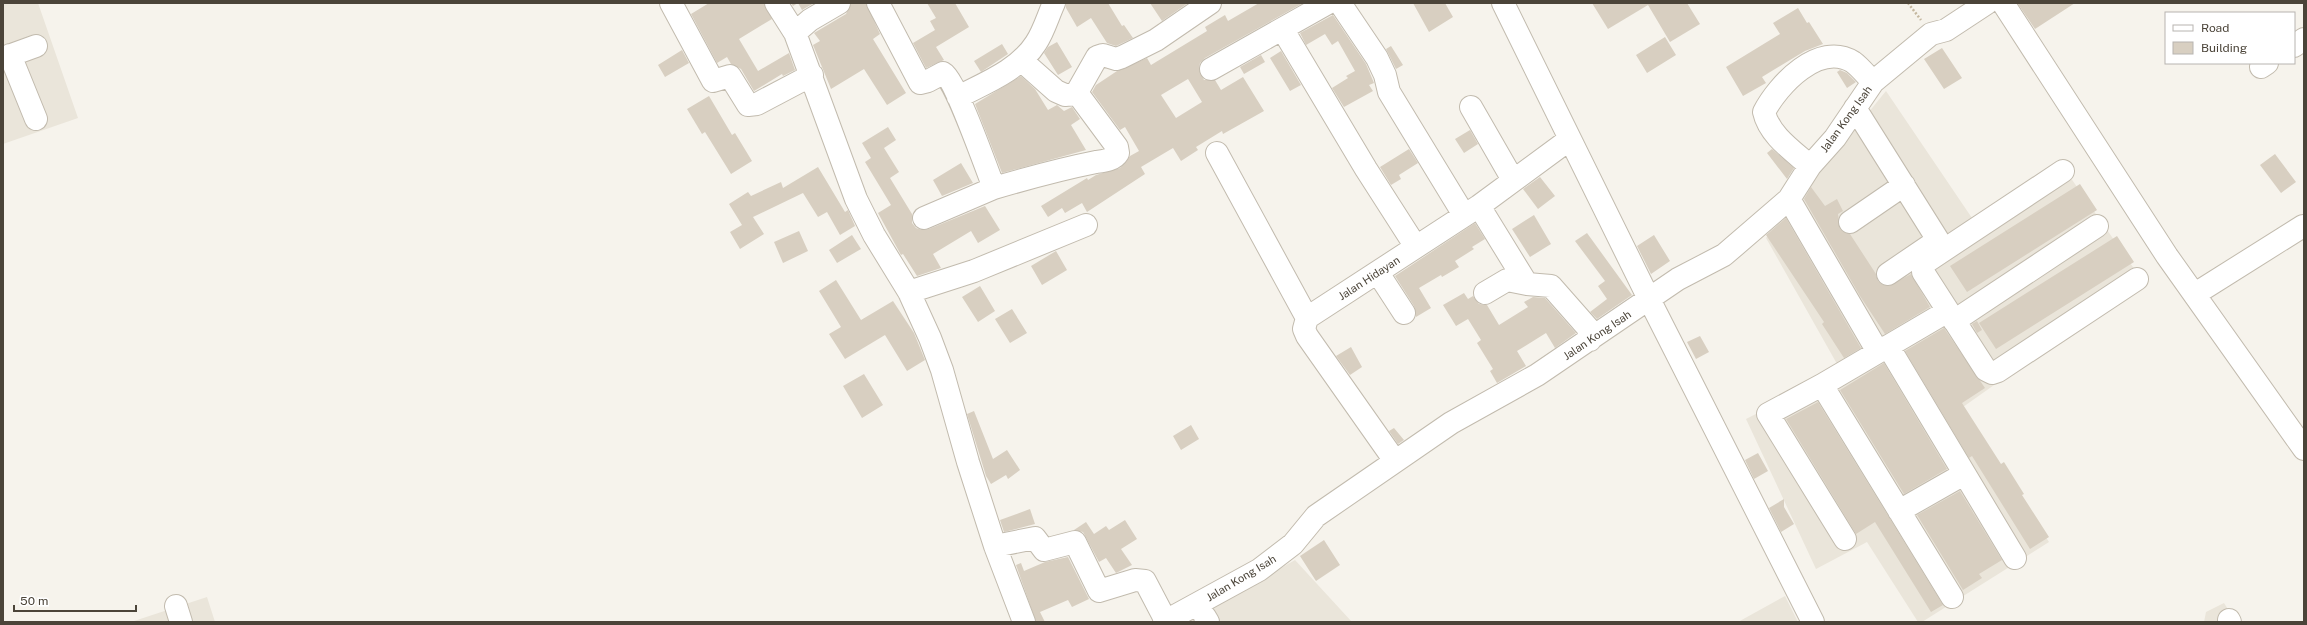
<svg xmlns="http://www.w3.org/2000/svg" width="2307" height="625" viewBox="0 0 2307 625" font-family="'Public Sans',sans-serif">
	<style>
		.residential { fill: #eae5da }
		.building { fill: #d8cfc1; fill-rule: evenodd }
		.lines { fill: none; stroke-linecap: round; stroke-linejoin: round }
		.minor-casing { stroke: #c2bbae; stroke-width: 24 }
		.path { stroke: #c4b79f; stroke-width: 2.5; stroke-dasharray: 2 2; stroke-linecap: butt }
		.minor { stroke: #fff; stroke-width: 22 }
		.labels { text-anchor: middle; stroke-width: 4; stroke-linejoin: round; paint-order: stroke }
		.street-label { font-size: 11px; fill: #4b4439; stroke: #fff }
	</style>
	<rect width="100%" height="100%" fill="#f6f3ec"/>
	<path class="residential" d="M 3,3 L 38,3 L 78,118 L 3,144 Z
		M 1886,91 L 1974,221 L 2061,164 L 2142,280 L 1963,407 L 2049,542 L 1922,622 L 1918,622 L 1867,542 L 1816,569 L 1746,419 L 1841,371 L 1766,238 Z
		M 1295,560 L 1352,622 L 1187,622 Z
		M 1785,596 L 1798,622 L 1738,622 Z
		M 207,597 L 215,622 L 131,622 Z
		M 2224,603 L 2236,622 L 2204,622 L 2206,612 Z"/>
	<path class="building" d="M 709,3 L 764,3 L 772,19 L 739,39 L 758,71 L 789,53 L 795,70 L 783,76 L 782,74 L 754,91 L 741,69 L 731,64 L 727,57 L 717,63 L 691,14 Z
		M 791,3 L 814,3 L 802,10 L 798,3 L 793,6 Z
		M 851,3 L 866,3 L 880,34 L 873,39 L 906,93 L 887,105 L 864,69 L 831,89 L 813,45 L 820,41 L 814,33 L 846,14 Z
		M 927,3 L 955,3 L 969,27 L 936,47 L 944,60 L 926,68 L 913,43 L 935,30 L 930,21 L 936,18 Z
		M 1066,3 L 1108,3 L 1122,26 L 1124,25 L 1133,38 L 1116,46 L 1107,43 L 1091,18 L 1077,27 L 1066,8 Z
		M 1150,3 L 1188,3 L 1162,21 Z
		M 1259,3 L 1303,3 L 1205,58 L 1200,63 L 1199,69 L 1204,80 L 1215,80 L 1221,90 L 1243,77 L 1264,111 L 1223,134 L 1222,131 L 1196,147 L 1198,150 L 1181,161 L 1173,148 L 1141,167 L 1145,174 L 1087,212 L 1082,203 L 1065,213 L 1062,208 L 1048,217 L 1041,206 L 1087,178 L 1088,180 L 1096,175 L 1120,168 L 1130,156 L 1139,151 L 1125,127 L 1120,130 L 1092,92 L 1096,85 L 1117,71 L 1147,58 L 1151,65 L 1207,31 L 1205,27 L 1225,15 L 1228,21 ZM 1188,79 L 1202,102 L 1176,118 L 1161,95 Z
		M 1413,3 L 1445,3 L 1453,17 L 1429,32 Z
		M 1592,3 L 1687,3 L 1700,24 L 1670,42 L 1648,5 L 1608,29 Z
		M 2020,3 L 2075,3 L 2035,29 L 2018,4 Z
		M 1798,8 L 1807,23 L 1809,22 L 1823,44 L 1805,51 L 1762,77 L 1766,83 L 1743,96 L 1726,67 L 1780,34 L 1773,23 Z
		M 1333,15 L 1366,64 L 1374,83 L 1369,85 L 1373,91 L 1344,107 L 1332,88 L 1348,78 L 1346,76 L 1355,71 L 1338,41 L 1332,45 L 1325,34 L 1306,45 L 1300,33 Z
		M 1665,37 L 1676,55 L 1647,73 L 1636,55 Z
		M 1057,42 L 1072,67 L 1058,75 L 1044,53 L 1048,47 Z
		M 1002,44 L 1008,54 L 981,72 L 974,61 Z
		M 1391,46 L 1403,65 L 1396,69 L 1386,49 Z
		M 1942,48 L 1962,78 L 1944,89 L 1924,59 Z
		M 682,50 L 689,63 L 665,77 L 658,65 Z
		M 1281,51 L 1301,85 L 1290,91 L 1270,58 Z
		M 1261,55 L 1265,62 L 1244,74 L 1240,67 Z
		M 1840,70 L 1847,73 L 1856,82 L 1847,88 L 1837,72 Z
		M 1021,76 L 1035,89 L 1048,110 L 1057,105 L 1064,111 L 1072,107 L 1080,119 L 1071,125 L 1086,150 L 1002,173 L 975,104 Z
		M 709,96 L 732,135 L 735,133 L 752,161 L 731,174 L 705,132 L 702,134 L 687,109 Z
		M 888,127 L 896,140 L 884,148 L 899,172 L 890,178 L 912,214 L 912,223 L 916,228 L 922,230 L 929,229 L 985,206 L 1000,230 L 978,243 L 971,231 L 933,254 L 941,268 L 917,276 L 903,254 L 901,255 L 878,213 L 891,205 L 865,162 L 871,158 L 862,143 Z
		M 1470,130 L 1478,144 L 1464,153 L 1455,139 Z
		M 1409,149 L 1418,163 L 1399,175 L 1401,179 L 1391,185 L 1380,167 Z
		M 1772,149 L 1794,168 L 1787,179 L 1767,153 Z
		M 2275,154 L 2296,182 L 2281,193 L 2260,165 Z
		M 961,163 L 973,183 L 942,196 L 933,180 Z
		M 818,167 L 845,212 L 848,210 L 855,226 L 840,235 L 827,212 L 818,217 L 803,193 L 753,217 L 764,234 L 740,249 L 730,232 L 742,225 L 729,204 L 748,192 L 751,196 L 781,182 L 783,188 Z
		M 1540,177 L 1555,196 L 1538,209 L 1523,189 Z
		M 2080,184 L 2097,210 L 1967,292 L 1950,266 Z
		M 1811,187 L 1825,206 L 1837,199 L 1843,211 L 1838,214 L 1840,229 L 1850,234 L 1876,274 L 1878,281 L 1883,285 L 1889,286 L 1911,274 L 1930,307 L 1885,334 L 1860,296 L 1804,199 Z
		M 1534,215 L 1551,244 L 1530,257 L 1512,229 Z
		M 1786,218 L 1861,348 L 1844,358 L 1822,324 L 1824,322 L 1766,235 Z
		M 1475,223 L 1485,239 L 1472,247 L 1474,249 L 1455,261 L 1459,267 L 1442,277 L 1441,275 L 1419,288 L 1431,308 L 1416,317 L 1414,306 L 1395,276 Z
		M 799,231 L 808,251 L 783,263 L 774,242 Z
		M 1587,233 L 1632,295 L 1597,319 L 1590,312 L 1607,299 L 1598,286 L 1605,281 L 1575,241 Z
		M 852,235 L 861,249 L 837,263 L 829,250 Z
		M 1654,235 L 1670,261 L 1651,274 L 1637,246 Z
		M 2117,236 L 2134,262 L 1996,349 L 1979,323 Z
		M 1056,251 L 1067,270 L 1042,285 L 1031,266 Z
		M 836,280 L 861,320 L 893,301 L 914,333 L 925,360 L 907,371 L 885,335 L 845,359 L 829,334 L 841,327 L 819,291 Z
		M 980,286 L 995,311 L 978,322 L 962,297 Z
		M 1464,293 L 1468,299 L 1473,296 L 1479,304 L 1487,305 L 1499,325 L 1528,307 L 1524,302 L 1533,297 L 1545,298 L 1576,333 L 1555,348 L 1546,333 L 1517,351 L 1526,366 L 1497,383 L 1490,371 L 1493,369 L 1477,343 L 1481,340 L 1468,319 L 1456,326 L 1443,305 Z
		M 1012,309 L 1027,333 L 1010,343 L 995,319 Z
		M 1977,321 L 1982,330 L 1977,333 L 1972,324 Z
		M 1944,328 L 1985,388 L 1962,403 L 2001,464 L 2004,462 L 2024,494 L 2022,495 L 2049,537 L 2030,549 L 1972,456 L 1969,458 L 1905,351 Z
		M 1700,336 L 1709,352 L 1696,359 L 1687,342 Z
		M 1351,347 L 1362,367 L 1350,375 L 1336,356 Z
		M 1884,363 L 1947,469 L 1904,494 L 1840,390 Z
		M 864,374 L 883,405 L 862,418 L 843,386 Z
		M 1818,402 L 1943,605 L 1931,612 L 1875,522 L 1856,534 L 1786,419 Z
		M 974,411 L 993,459 L 1007,450 L 1020,470 L 1008,479 L 1006,475 L 991,484 L 986,476 L 967,414 Z
		M 1191,425 L 1199,439 L 1181,450 L 1173,436 Z
		M 1394,428 L 1404,440 L 1398,444 L 1389,431 Z
		M 1758,453 L 1768,471 L 1754,479 L 1745,460 Z
		M 1960,491 L 2002,560 L 1979,574 L 1982,578 L 1963,590 L 1917,515 Z
		M 1784,499 L 1784,507 L 1794,524 L 1781,532 L 1769,508 Z
		M 1030,509 L 1035,524 L 1004,532 L 1000,520 Z
		M 1125,520 L 1137,539 L 1121,549 L 1132,565 L 1116,573 L 1106,558 L 1099,562 L 1083,532 L 1074,530 L 1086,522 L 1094,534 L 1106,526 L 1109,530 Z
		M 1324,540 L 1340,565 L 1316,581 L 1300,556 Z
		M 1068,557 L 1089,599 L 1072,607 L 1068,600 L 1040,612 L 1045,622 L 1036,622 L 1016,565 L 1021,563 L 1024,571 L 1045,562 Z"/>
	<g class="lines">
		<g class="minor-casing">
			<path id="minor" d="M 671,3 L 713,81 L 730,76 L 748,105 L 757,104 L 812,75
				M 776,3 L 795,33
				M 839,3 L 810,20 L 795,33 L 856,199 L 874,235 L 909,292 L 930,338 L 942,370 L 968,462 L 995,546 L 1024,622
				M 878,3 L 920,83 L 928,81 L 943,73 C 955,79 987,170 994,188 L 924,218
				M 1340,3 L 1377,58 L 1385,75 L 1389,92 L 1464,215
				M 1503,3 L 1649,299 L 1813,622
				M 2003,3 L 2167,256 L 2304,449
				M 1283,30 L 1366,169 L 1416,247
				M 2294,46 L 2304,39
				M 10,55 L 36,119
				M 3,58 L 36,46
				M 2261,67 L 2267,63
				M 1211,69 L 1328,3
				M 1076,94 L 1097,57 L 1103,55 L 1116,59 L 1122,57 L 1156,40 L 1210,3
				M 958,97 C 985,83 1019,70 1036,43 C 1044,31 1048,16 1054,3
				M 1471,107 L 1513,180
				M 1855,108 L 1938,240 L 1888,274
				M 1217,153 L 1307,318
				M 1810,166 C 1793,151 1769,135 1764,112 C 1778,85 1819,41 1853,62 C 1860,67 1867,76 1873,82
				M 2063,171 L 1926,262 L 1923,267 L 1923,272 L 1986,370 L 1992,373 L 1998,371 L 2137,279
				M 994,188 C 1028,178 1061,169 1096,162 C 1104,161 1114,160 1118,153 L 1117,147 L 1080,97 L 1076,94 L 1065,95 L 1056,91 L 1021,60
				M 1789,199 L 1878,352
				M 1479,206 L 1527,284 L 1507,280 L 1485,293
				M 1850,222 L 1904,185
				M 1378,273 L 1404,313
				M 1527,284 L 1551,286 L 1588,328 L 1590,340
				M 909,292 L 974,271 L 1086,225
				M 2195,294 L 2303,226
				M 1948,311 L 1822,385 L 1952,597
				M 1954,321 L 2097,226
				M 1888,346 L 2015,558
				M 1822,385 L 1768,414 L 1845,539
				M 1395,461 L 1307,336 L 1304,329 L 1307,318 L 1479,206 L 1570,139
				M 1899,511 L 1964,474
				M 995,546 L 1035,538 L 1044,550 L 1075,542 L 1099,591 L 1135,580 L 1145,581 L 1166,621
				M 176,606 L 181,622
				M 1205,617 L 1208,622
				M 2229,620 L 2230,622
				M 1164,622 L 1259,570 L 1293,544 L 1316,516 L 1451,423 L 1537,375 L 1678,279 L 1724,255 L 1789,199 L 1810,166 L 1835,138 L 1873,82 L 1931,34 L 1946,30 L 1987,3"/>
		</g>
		<path class="path" d="M 1908,3 L 1921,20"/>
		<use href="#minor" class="minor"/>
	</g>
	<g class="labels">
		<g class="street-label">
			<text transform="translate(1846 119) rotate(-54)" y="4">Jalan Kong Isah</text>
			<text transform="translate(1369 278) rotate(-33)" y="4">Jalan Hidayan</text>
			<text transform="translate(1597 335) rotate(-34)" y="4">Jalan Kong Isah</text>
			<text transform="translate(1241 578) rotate(-31)" y="4">Jalan Kong Isah</text>
		</g>
	</g>
	<rect width="2307" height="625" fill="none" stroke="#4b4439" stroke-width="8"/>
	<rect x="2165" y="12" width="130" height="52" fill="#ffffff" stroke="#b7b4b0"/>
	<rect x="2173" y="25" width="20" height="6" fill="#ffffff" stroke="#b7b4b0"/>
	<text x="2201" y="32" font-size="12" fill="#4b4439">Road</text>
	<rect x="2173" y="42" width="20" height="12" fill="#d8cfc1" stroke="#b7b4b0"/>
	<text x="2201" y="52" font-size="12" fill="#4b4439">Building</text>
	<path d="M14 605v6h122v-6" fill="none" stroke="#4b4439" stroke-width="2"/>
	<text x="20" y="605" font-size="12" fill="#4b4439" stroke="#ffffff" stroke-width="3" paint-order="stroke">50 m</text>
</svg>
